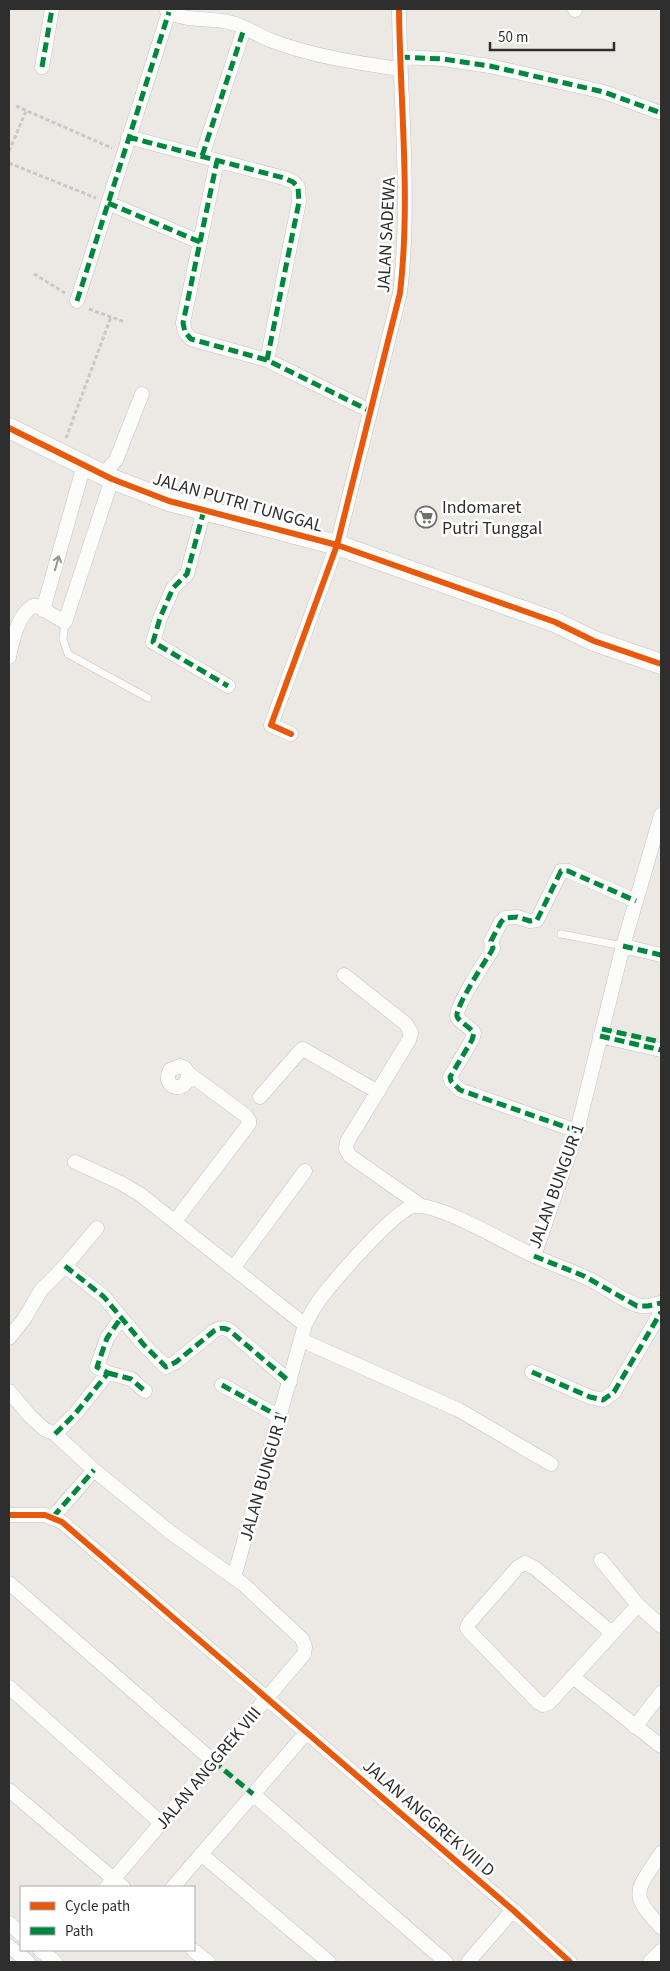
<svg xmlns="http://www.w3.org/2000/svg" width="670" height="1971" viewBox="0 0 670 1971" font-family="'Source Sans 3',sans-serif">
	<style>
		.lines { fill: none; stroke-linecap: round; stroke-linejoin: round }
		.lane-casing { stroke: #c5c4c5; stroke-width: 8 }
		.street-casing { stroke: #c5c4c5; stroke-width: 15 }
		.secondary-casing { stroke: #c5c4c5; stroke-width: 21 }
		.path { stroke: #c9c9c8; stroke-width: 3; stroke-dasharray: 4 2.5; stroke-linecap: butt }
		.lane { stroke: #fcfcfb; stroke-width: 7 }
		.street { stroke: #fcfcfb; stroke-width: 14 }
		.secondary { stroke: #fcfcfb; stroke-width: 20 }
		.quiet { stroke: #00873e; stroke-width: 5; stroke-dasharray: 10 5; stroke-linecap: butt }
		.cycleway-casing { stroke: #fff; stroke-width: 9 }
		.cycleway { stroke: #e8590c; stroke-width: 6 }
		.oneway { stroke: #959594 }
		.labels { text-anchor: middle; stroke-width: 5; stroke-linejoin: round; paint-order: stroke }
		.street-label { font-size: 18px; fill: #2e2e2e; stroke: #fff }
		.poi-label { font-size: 18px; fill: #2e2e2e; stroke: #fff; text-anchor: start }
	</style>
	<rect width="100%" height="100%" fill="#ece8e4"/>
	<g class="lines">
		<g class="lane-casing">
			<path id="lane" d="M 65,622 L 63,639 L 68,654 L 148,698
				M 561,934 L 623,946"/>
		</g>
		<g class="street-casing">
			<path id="street" d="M 166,9 C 180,23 213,17 232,23 C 245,26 257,35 270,40 C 311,56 357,63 400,69
				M 575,10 L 575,9
				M 400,57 L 443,59 L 490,66 L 604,92 L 661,113
				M 42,67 L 52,9
				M 128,137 L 284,178 L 293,182 L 298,187 L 299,202 L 267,360
				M 202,156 L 244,29
				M 108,203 L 200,242 L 183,323 L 185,332 L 191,339 L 267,360 L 370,411
				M 200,242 L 217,161
				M 77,301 L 169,12
				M 103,475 L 116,460 L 142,394
				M 204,510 L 187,574 L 173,588 L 160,618 L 153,642 L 228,686
				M 43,610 L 84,465
				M 9,657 C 13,639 17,616 33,606 L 37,606 L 65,622 L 112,479
				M 291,734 L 271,725 L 337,545 L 400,293 C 411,199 400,103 399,9
				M 623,946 L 661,955
				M 344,975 L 406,1024 L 411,1033 L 409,1040 L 347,1142 L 346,1149 L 350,1156 L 420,1205
				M 600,1036 L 661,1050
				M 260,1097 L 300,1051 L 303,1049 L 378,1092
				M 577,1131 L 460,1090 L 451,1081 L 450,1077 L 472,1040 L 474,1033 C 471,1028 457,1020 457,1016 C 455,1008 485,961 491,952 L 493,948 L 491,941 L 501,922 L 505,918 L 517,917 L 530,921 L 537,920 L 561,871 L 568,871 L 636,901
				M 75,1162 L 121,1183 L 141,1195 L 305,1325
				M 175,1221 L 249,1124 L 249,1120 L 245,1115 L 188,1073 L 185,1068 L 180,1066 L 170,1070 C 160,1089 189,1095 188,1073
				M 534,1256 L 577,1131 L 623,946 L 661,815
				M 65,1266 L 104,1297 L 144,1345 L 166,1367 L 176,1362 L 214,1331 C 219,1328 223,1327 229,1330 L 290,1382
				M 234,1267 L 305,1171
				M 9,1338 L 24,1319 L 41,1290 L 65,1266 L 97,1228
				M 301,1340 L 459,1410 L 551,1464
				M 532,1372 L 590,1397 L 603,1400 L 614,1392 L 661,1312
				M 108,1373 L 131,1379 L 145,1391
				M 222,1385 L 280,1417
				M 9,1391 L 29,1415 L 44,1429 L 55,1434 L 94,1470 L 170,1532 L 243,1584 L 302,1639 L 305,1647 L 304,1654 L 107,1887
				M 55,1434 L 75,1414 L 108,1373 L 97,1367 L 107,1338 L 121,1318
				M 9,1515 L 45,1515 L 62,1522 L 513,1910 L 570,1962
				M 53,1517 L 94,1470
				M 601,1560 L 638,1605 L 661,1626
				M 234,1577 L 305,1325 C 309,1317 313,1309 318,1302 C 331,1284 396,1208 414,1206 C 437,1202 508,1244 532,1255 C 551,1264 570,1270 589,1279 C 603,1285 629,1306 643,1306 C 649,1307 655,1304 661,1303
				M 9,1583 L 213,1761
				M 612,1633 L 535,1568 L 525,1563 L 518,1567 L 469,1623 L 467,1628 L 470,1632 L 538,1702 L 543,1705 L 549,1703 L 638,1605
				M 573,1677 L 661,1746
				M 9,1687 L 161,1823
				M 635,1727 L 661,1693
				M 9,1790 L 123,1887
				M 253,1794 L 446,1962
				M 661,1853 C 638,1890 627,1892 661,1927
				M 201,1854 L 329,1962
				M 173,1887 L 306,1733
				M 9,1923 L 21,1934
				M 9,1946 L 28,1962
				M 40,1950 L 55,1962
				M 193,1950 L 208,1962
				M 468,1962 L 513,1910
				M 650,1962 L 661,1951"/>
		</g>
		<g class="secondary-casing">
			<path id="secondary" d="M 9,428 L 112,479 L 169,501 L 337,545 L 555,622 L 594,641 L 661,664"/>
		</g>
		<path class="path" d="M 16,106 L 112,148
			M 9,151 L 26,111
			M 9,163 L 96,198
			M 34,274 L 65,293
			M 89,309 L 125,322
			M 66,438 L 111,317"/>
		<use href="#lane" class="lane"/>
		<use href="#street" class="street"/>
		<use href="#secondary" class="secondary"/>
		<path class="quiet" d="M 575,10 L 575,9
			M 400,57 L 443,59 L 490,66 L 604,92 L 661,113
			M 42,67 L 52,9
			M 128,137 L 284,178 L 293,182 L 298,187 L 299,202 L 267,360
			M 202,156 L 244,29
			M 108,203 L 200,242 L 183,323 L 185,332 L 191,339 L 267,360 L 370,411
			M 200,242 L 217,161
			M 77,301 L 169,12
			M 204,510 L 187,574 L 173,588 L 160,618 L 153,642 L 228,686
			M 623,946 L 661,955
			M 602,1029 L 661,1042
			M 600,1036 L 661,1050
			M 577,1131 L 460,1090 L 451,1081 L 450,1077 L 472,1040 L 474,1033 C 471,1028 457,1020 457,1016 C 455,1008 485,961 491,952 L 493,948 L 491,941 L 501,922 L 505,918 L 517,917 L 530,921 L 537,920 L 561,871 L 568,871 L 636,901
			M 534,1256 L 584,1276 L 637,1306 L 648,1306 L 661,1303
			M 65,1266 L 104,1297 L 144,1345 L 166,1367 L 176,1362 L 214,1331 C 219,1328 223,1327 229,1330 L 290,1382
			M 532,1372 L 590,1397 L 603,1400 L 614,1392 L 661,1312
			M 108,1373 L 131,1379 L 145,1391
			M 222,1385 L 280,1417
			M 55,1434 L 75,1414 L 108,1373 L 97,1367 L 107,1338 L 121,1318
			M 53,1517 L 94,1470
			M 213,1761 L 253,1794"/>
		<g class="cycleway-casing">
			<path id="cycleway" d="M 9,428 L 112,479 L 169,501 L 337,545 L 555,622 L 594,641 L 661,664
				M 291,734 L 271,725 L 337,545 L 400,293 C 411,199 400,103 399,9
				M 9,1515 L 45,1515 L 62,1522 L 513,1910 L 570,1962"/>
		</g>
		<use href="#cycleway" class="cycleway"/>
	</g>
	<defs><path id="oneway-shaft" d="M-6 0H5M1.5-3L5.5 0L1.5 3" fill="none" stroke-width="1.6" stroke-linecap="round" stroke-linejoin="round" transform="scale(1.25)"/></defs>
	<use class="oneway" href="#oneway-shaft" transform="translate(57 563) rotate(-74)"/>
	<defs>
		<g id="supermarket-ring" transform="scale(1.125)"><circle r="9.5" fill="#fff" stroke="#706f6e" stroke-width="1.5"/><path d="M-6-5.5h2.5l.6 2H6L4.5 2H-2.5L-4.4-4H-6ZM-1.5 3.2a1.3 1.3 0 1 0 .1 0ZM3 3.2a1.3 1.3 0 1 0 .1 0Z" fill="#706f6e"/></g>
	</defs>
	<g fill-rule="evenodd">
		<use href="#supermarket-ring" x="426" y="517"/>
	</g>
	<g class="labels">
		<g class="street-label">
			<text transform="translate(386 235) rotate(-87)" y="6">JALAN SADEWA</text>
			<text transform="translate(238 502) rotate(16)" y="6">JALAN PUTRI TUNGGAL</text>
			<text transform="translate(556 1186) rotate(-70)" y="6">JALAN BUNGUR 1</text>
			<text transform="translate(263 1477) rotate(-74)" y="6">JALAN BUNGUR 1</text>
			<text transform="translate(208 1768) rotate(-50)" y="6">JALAN ANGGREK VIII</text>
			<text transform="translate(429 1818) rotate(41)" y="6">JALAN ANGGREK VIII D</text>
		</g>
		<g class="poi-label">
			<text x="442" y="513">Indomaret<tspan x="442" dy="21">Putri Tunggal</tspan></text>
		</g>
	</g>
	<rect width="670" height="1971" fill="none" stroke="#2e2e2e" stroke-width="20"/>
	<rect x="20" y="1886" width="175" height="65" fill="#ffffff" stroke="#ababab"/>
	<rect x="30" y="1902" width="25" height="8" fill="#e8590c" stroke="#ababab"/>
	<text x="65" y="1911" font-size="15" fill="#2e2e2e">Cycle path</text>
	<rect x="30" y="1927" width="25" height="8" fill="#00873e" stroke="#ababab"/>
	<text x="65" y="1936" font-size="15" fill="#2e2e2e">Path</text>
	<path d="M490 42v8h124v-8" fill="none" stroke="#2e2e2e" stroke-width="2.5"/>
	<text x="498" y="42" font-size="15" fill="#2e2e2e" stroke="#ffffff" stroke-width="4" paint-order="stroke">50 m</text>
</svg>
